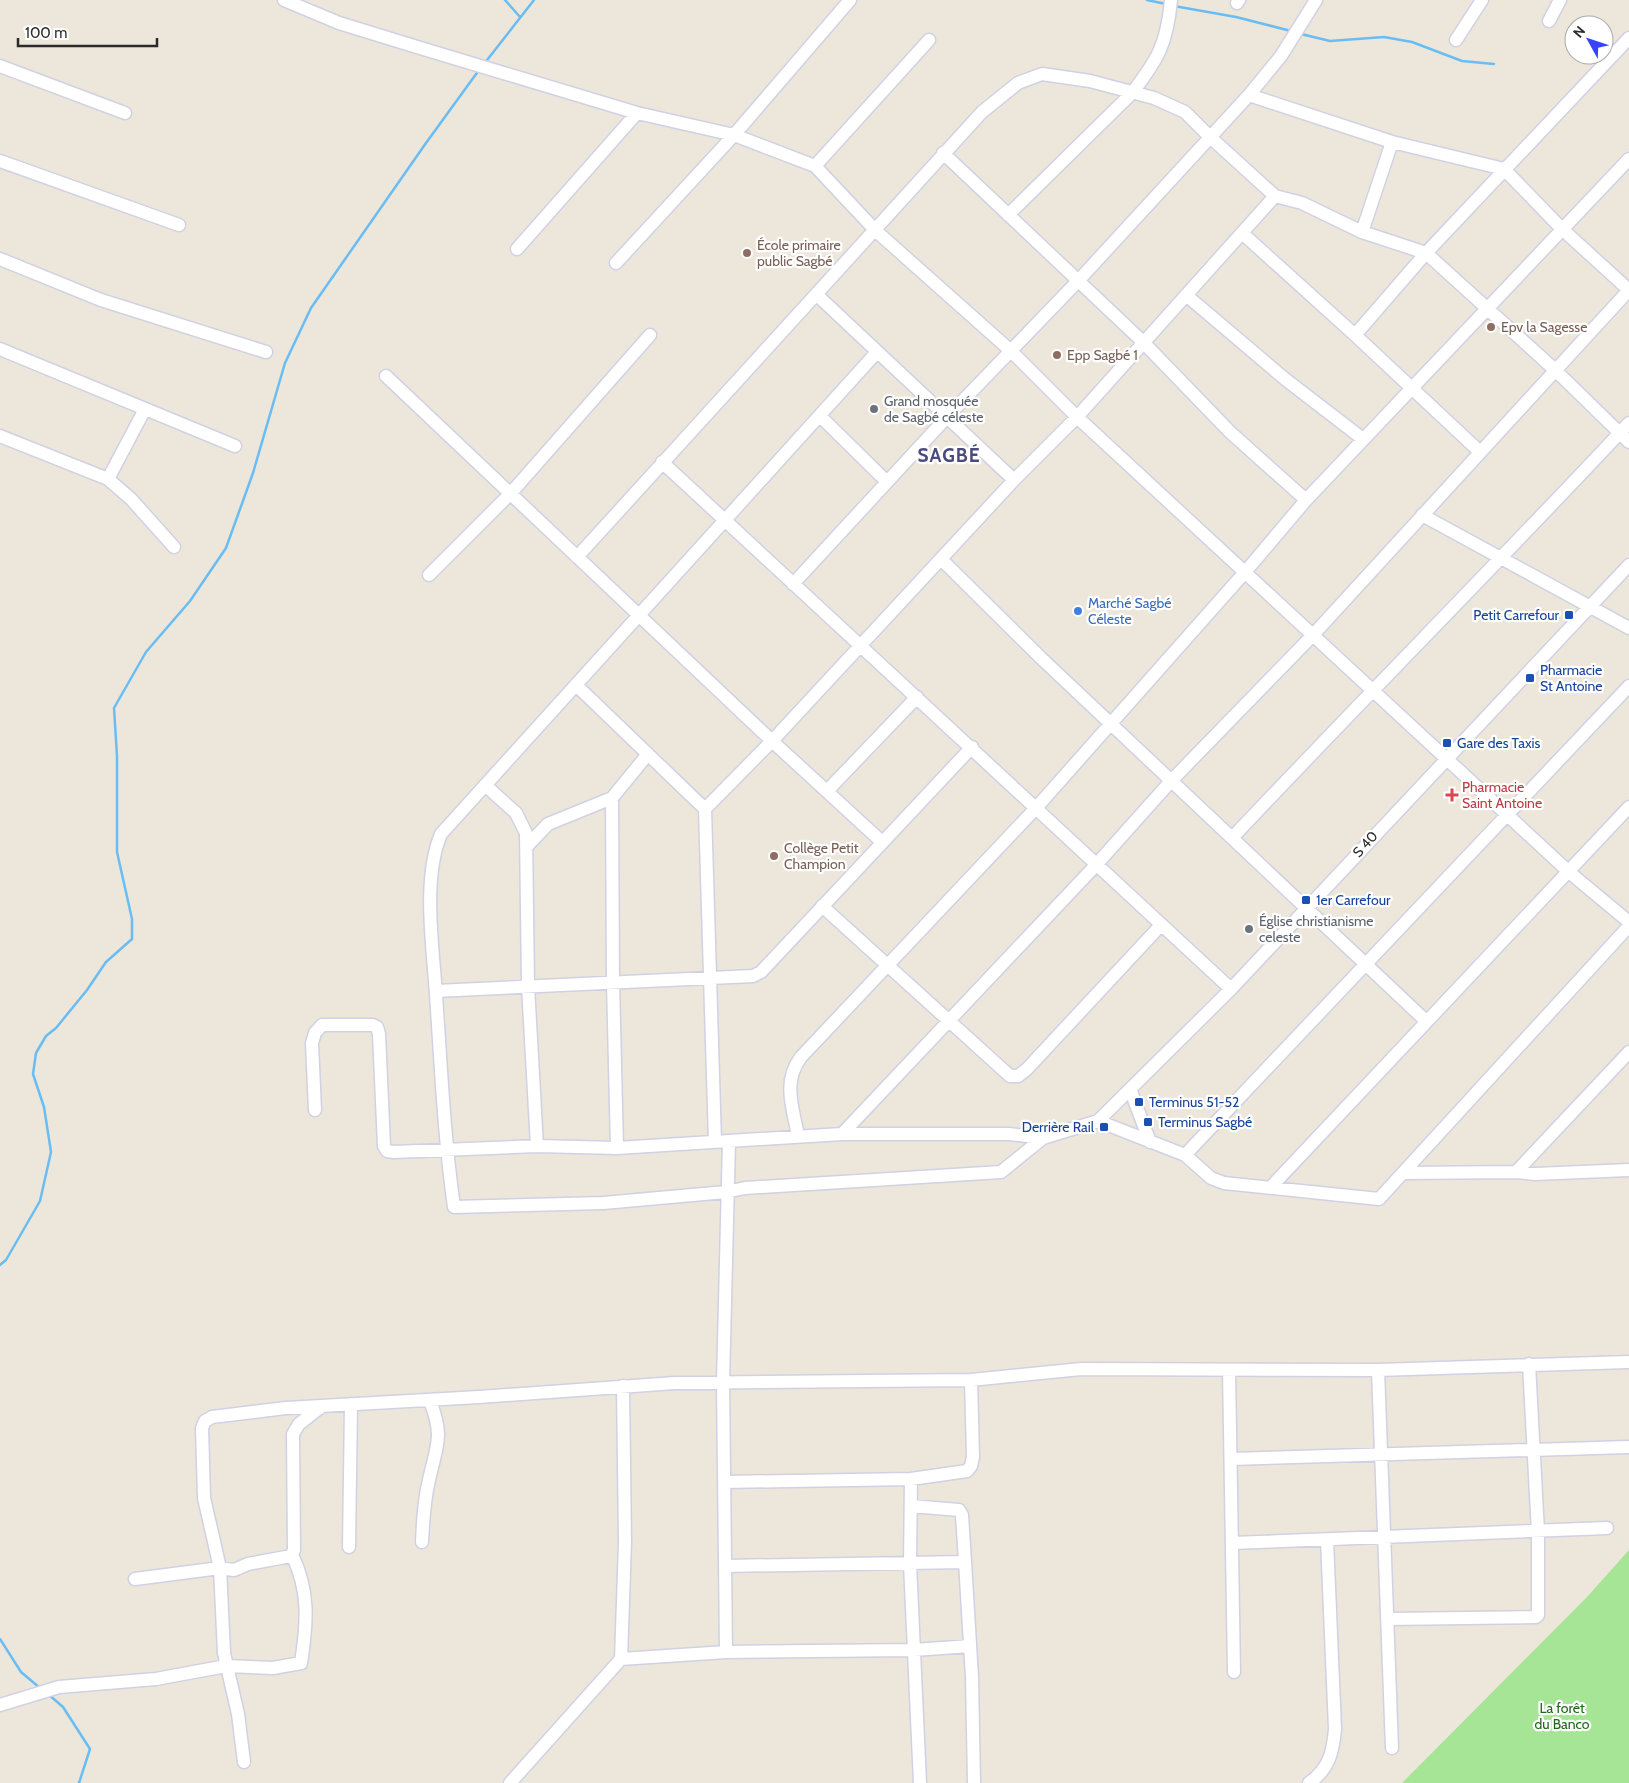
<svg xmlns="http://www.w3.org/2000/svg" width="1629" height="1783" viewBox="0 0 1629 1783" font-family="Cabin,sans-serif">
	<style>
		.green { fill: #a6e595 }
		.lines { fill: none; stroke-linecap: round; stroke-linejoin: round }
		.stream { stroke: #6abdf3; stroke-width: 2.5 }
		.minor-casing { stroke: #d0d1e3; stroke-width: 15 }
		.minor { stroke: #fff; stroke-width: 12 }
		.education-dot { fill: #8d6e63; stroke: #fff; stroke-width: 2 }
		.worship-dot { fill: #6b7280; stroke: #fff; stroke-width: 2 }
		.shop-dot { fill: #3f7fe0; stroke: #fff; stroke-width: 2 }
		.transit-dot { fill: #1a4fb4; stroke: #fff; stroke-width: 2 }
		.health-dot { fill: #e0444e; stroke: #fff; stroke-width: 2 }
		.labels { text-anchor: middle; stroke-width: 4.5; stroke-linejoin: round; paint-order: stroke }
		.education-label { font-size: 14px; fill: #785e54; stroke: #fff; text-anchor: start }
		.worship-label { font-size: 14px; fill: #5b616d; stroke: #fff; text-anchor: start }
		.shop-label { font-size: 14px; fill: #366cbe; stroke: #fff; text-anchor: start }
		.transit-label { font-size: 14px; fill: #164399; stroke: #fff; text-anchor: start }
		.health-label { font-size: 14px; fill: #be3a42; stroke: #fff; text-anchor: start }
		.street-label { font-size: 14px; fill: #2a2a2a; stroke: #fff }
		.park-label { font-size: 14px; fill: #1e6917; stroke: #fff }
		.district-label { font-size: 19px; font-weight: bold; letter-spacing: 1px; fill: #484b7c; stroke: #fff }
	</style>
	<rect width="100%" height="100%" fill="#ede7db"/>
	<path class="green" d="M 1629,1550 L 1629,1783 L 1402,1783 L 1587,1597 Z"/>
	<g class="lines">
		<path class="stream" d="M 505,0 L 520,17
			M 1147,0 L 1166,4
			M 1174,6 L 1236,17 L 1291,31
			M 1301,34 L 1330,41 L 1384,37 L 1412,42 L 1462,61 L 1494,64
			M 484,64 L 534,0
			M 0,1265 L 6,1260 L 40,1201 L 51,1152 L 44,1107 L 33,1074 L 36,1053 L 46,1036 L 56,1028 L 87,990 L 106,962 L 132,939 L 132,919 L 117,852 L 117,756 L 114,708 L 146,652 L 190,601 L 226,548 L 253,473 L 285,363 L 311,308 L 426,143 L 479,70
			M 0,1639 L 21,1672 L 40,1688
			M 48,1694 L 63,1707 L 90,1749 L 79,1783"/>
		<g class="minor-casing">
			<path id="minor" d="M 284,0 L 339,23 L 417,47 L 637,113 L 734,135 L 815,166 L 876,231 L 1011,351 L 1077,417 L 1569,872 L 1629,922
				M 1237,3 L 1239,0
				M 1549,21 L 1560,0
				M 1456,40 L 1482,0
				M 0,66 L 125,113
				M 1249,95 L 1392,142 L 1504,169 L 1562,229 L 1629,290
				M 943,153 L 1142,341 L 1230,432 L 1306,500
				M 0,161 L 179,225
				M 815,166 L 929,40
				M 1008,215 L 1132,93 C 1158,59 1167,44 1171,0
				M 1362,232 L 1392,142
				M 1242,233 L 1355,335 L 1480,452
				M 517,249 L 637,113
				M 0,259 L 101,300 L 266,352
				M 616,263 L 734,135 L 850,0
				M 817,295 L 1014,480
				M 1186,295 L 1285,379 L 1363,439
				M 1355,335 L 1426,253 L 1629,38
				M 0,349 L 235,446
				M 877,352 L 441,834 C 422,879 433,947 436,995 C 441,1066 444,1137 454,1207 L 603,1203 L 726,1192 L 745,1188 L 1001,1172 L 1043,1138 L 1098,1121 L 1185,1155 L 1211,1178 L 1224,1183 L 1379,1199 L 1629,926
				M 386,376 L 772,741 L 882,842
				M 820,416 L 887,482
				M 0,436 L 108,479 L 131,499 L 174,547
				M 662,462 L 1231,989
				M 108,479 L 145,409
				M 1422,515 L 1629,628
				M 577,557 L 982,112 L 1018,83 L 1042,74 L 1090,81 L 1154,98 L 1185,112 L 1210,137 L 1275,196 L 1302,203 L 1362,232 L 1426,253 L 1554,369 L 1629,442
				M 941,559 L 1041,658 L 1426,1021
				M 429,575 L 510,494 L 650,335
				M 793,584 L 947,417 L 1078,281 L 1249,95 L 1281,56 L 1316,0
				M 576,685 L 705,809 L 715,1142
				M 485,785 L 516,813 L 526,833 L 528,986 L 537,1146
				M 827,791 L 917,697
				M 612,798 L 613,982 L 617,1148
				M 705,809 L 772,741 L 1014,480 L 1077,417 L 1275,196
				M 1232,838 C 1363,699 1498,563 1629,423
				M 527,846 L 548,824 L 612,798 L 648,754
				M 822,906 L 1010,1076 L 1018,1076 L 1027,1069 L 1161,925
				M 436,991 L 753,976 L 761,972 L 972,747
				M 1130,1089 L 1150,1142
				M 315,1110 L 312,1043 L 315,1033 L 322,1025 L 373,1025 L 377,1027 L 379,1034 L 384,1146 L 387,1151 L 394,1152 L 537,1146 L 617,1148 L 842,1134 L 1009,1134 L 1043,1138
				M 1098,1121 L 1231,989 L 1629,565
				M 842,1134 L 1096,865 L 1171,781 L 1313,635 L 1629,290
				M 798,1136 C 793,1108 782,1082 801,1057 L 1036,808 L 1246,571 L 1306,500 L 1629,159
				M 1185,1155 L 1629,686
				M 1516,1172 L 1629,1052
				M 1403,1173 L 1516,1172 L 1535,1174 L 1629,1170
				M 1270,1188 L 1629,807
				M 1229,1370 L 1234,1672
				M 1378,1370 L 1392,1748
				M 1231,1459 L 1628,1447
				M 911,1479 L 910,1564 L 920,1783
				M 724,1482 L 911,1479 L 967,1471 L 971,1466 L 973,1457 L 971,1380
				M 911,1506 L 959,1510 L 962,1515 L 965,1562
				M 422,1542 C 423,1521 424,1500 429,1480 C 437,1444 444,1437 430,1401
				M 1232,1543 L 1607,1528
				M 349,1547 L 351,1404
				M 725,1566 L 965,1562 L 972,1677 L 974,1783
				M 135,1579 L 220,1568 L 234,1570 L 248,1564 L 291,1556 L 294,1550 L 293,1434 L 299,1424 L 322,1406
				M 1387,1619 L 1536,1617 L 1538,1615 L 1538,1532 L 1529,1364
				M 726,1652 L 723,1382 L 729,1141
				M 621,1659 L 625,1542 L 623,1386
				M 0,1705 L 59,1687 L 156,1679 L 226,1666 L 273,1668 L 301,1663 C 307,1624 310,1591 292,1555
				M 244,1762 L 238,1714 L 224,1653 L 220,1568 L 204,1498 L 202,1428 L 205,1421 L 212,1417 L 286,1408 L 479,1397 L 675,1383 L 971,1380 L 1081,1369 L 1378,1370 L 1629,1362
				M 510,1783 L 621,1659 L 726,1652 L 914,1650 L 970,1646
				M 1309,1783 C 1329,1769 1333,1752 1335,1729 L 1327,1540"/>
		</g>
		<use href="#minor" class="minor"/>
	</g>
	<g class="education-dot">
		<circle cx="747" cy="253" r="5"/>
		<circle cx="1491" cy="327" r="5"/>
		<circle cx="1057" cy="355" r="5"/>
		<circle cx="774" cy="856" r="5"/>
	</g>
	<g class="worship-dot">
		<circle cx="874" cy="409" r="5"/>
		<circle cx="1249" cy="929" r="5"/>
	</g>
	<circle class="shop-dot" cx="1078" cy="611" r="5"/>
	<g class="transit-dot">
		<rect x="1564" y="610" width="10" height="10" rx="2.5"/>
		<rect x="1525" y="673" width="10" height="10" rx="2.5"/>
		<rect x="1442" y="738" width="10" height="10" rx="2.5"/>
		<rect x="1301" y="895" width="10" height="10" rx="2.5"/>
		<rect x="1134" y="1097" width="10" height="10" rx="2.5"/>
		<rect x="1143" y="1117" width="10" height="10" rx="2.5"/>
		<rect x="1099" y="1122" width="10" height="10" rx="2.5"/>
	</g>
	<path class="health-dot" d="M1449.5 787.5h5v5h5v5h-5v5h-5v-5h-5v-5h5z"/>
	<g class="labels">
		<g class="education-label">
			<text x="757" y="250">École primaire<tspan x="757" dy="16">public Sagbé</tspan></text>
			<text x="1501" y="332">Epv la Sagesse</text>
			<text x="1067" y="360">Epp Sagbé 1</text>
			<text x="784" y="853">Collège Petit<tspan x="784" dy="16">Champion</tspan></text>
		</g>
		<g class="worship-label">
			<text x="884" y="406">Grand mosquée<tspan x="884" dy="16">de Sagbé céleste</tspan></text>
			<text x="1259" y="926">Église christianisme<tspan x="1259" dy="16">celeste</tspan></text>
		</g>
		<g class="shop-label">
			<text x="1088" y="608">Marché Sagbé<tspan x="1088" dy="16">Céleste</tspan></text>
		</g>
		<g class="transit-label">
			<text x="1559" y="620" text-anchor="end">Petit Carrefour</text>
			<text x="1540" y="675">Pharmacie<tspan x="1540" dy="16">St Antoine</tspan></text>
			<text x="1457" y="748">Gare des Taxis</text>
			<text x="1316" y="905">1er Carrefour</text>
			<text x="1149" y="1107">Terminus 51-52</text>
			<text x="1158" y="1127">Terminus Sagbé</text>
			<text x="1094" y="1132" text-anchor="end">Derrière Rail</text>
		</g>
		<g class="health-label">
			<text x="1462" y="792">Pharmacie<tspan x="1462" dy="16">Saint Antoine</tspan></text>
		</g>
		<g class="street-label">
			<text transform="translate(1365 844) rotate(-48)" y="5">S 40</text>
		</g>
		<g class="park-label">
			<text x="1562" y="1713">La forêt<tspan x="1562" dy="16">du Banco</tspan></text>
		</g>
		<g class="district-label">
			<text x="949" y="462">SAGBÉ</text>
		</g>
	</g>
	<g transform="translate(1589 40) rotate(310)"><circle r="24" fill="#ffffff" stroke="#aaaaaa"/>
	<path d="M0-4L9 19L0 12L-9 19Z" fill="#3642ff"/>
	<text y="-8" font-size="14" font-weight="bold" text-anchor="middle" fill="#2a2a2a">N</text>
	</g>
	<path d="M18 38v8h139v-8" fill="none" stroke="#2a2a2a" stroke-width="2.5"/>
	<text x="25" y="38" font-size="15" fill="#2a2a2a" stroke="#ffffff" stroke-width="4" paint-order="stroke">100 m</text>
</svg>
